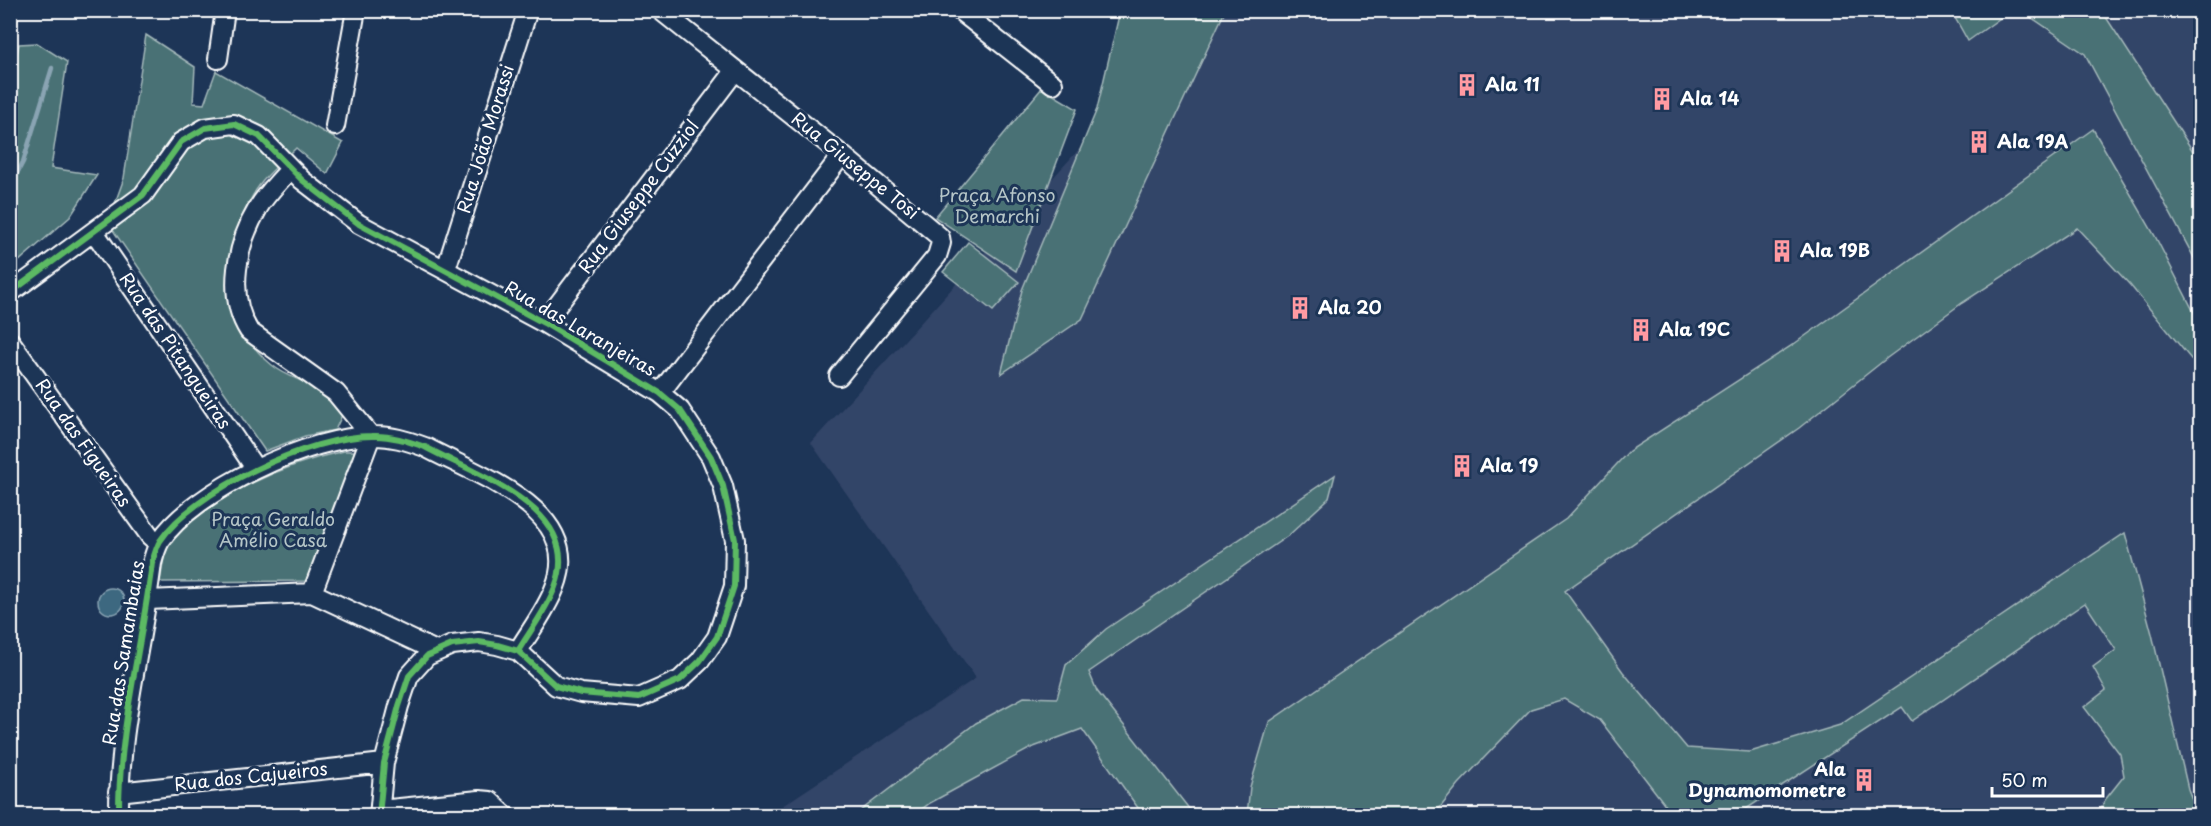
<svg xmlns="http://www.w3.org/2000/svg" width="2211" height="826" viewBox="0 0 2211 826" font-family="'Playpen Sans',sans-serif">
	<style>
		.built { fill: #334467 }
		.green { fill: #497175; stroke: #a4b8ba; stroke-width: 1.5 }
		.water { fill: #3c6880; stroke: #8aa4b3; stroke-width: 1.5 }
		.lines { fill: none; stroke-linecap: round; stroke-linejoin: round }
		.stream { stroke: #8aa4b3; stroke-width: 4.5 }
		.street-casing { stroke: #fff; stroke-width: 22 }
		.street { stroke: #1d3557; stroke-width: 18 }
		.cycleway-casing { stroke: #1d3557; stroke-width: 10 }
		.cycleway { stroke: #5cba63; stroke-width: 6 }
		.labels { text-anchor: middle; stroke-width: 6; stroke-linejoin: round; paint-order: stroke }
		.poi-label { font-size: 18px; font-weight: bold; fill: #fff; stroke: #1d3557; text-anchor: start }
		.street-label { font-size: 18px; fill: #fff; stroke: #1d3557 }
		.park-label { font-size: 18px; fill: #b6c6c8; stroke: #1d3557 }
	</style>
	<rect width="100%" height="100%" fill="#1d3557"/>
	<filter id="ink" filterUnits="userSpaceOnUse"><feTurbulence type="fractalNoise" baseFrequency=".0167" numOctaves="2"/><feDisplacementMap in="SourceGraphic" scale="12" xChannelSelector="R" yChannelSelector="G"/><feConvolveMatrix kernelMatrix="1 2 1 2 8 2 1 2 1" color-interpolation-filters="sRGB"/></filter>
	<g filter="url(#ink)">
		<path class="built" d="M 1205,11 L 2200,11 L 2200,815 L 767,816 L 976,678 L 811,443 Z"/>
		<path class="green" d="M 1120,11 L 1225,11 L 1082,319 L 1001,374 L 1022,290 L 1097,109 Z
			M 1962,11 L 1962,10 L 2010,11 L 1968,41 L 1954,16 Z
			M 2022,11 L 2102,11 L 2200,162 L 2200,269 L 2085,54 Z
			M 146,35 L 195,67 L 193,103 L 204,104 L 216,71 L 343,143 L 327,174 L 296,148 C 282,162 263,177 253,195 C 221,251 219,322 272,365 C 285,376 302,380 316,388 C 327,395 335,404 343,413 L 335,430 L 305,436 L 265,451 L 108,223 L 124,178 Z
			M 37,43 L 67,62 L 51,168 L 97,175 L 70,217 L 11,268 L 10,86 L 19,44 Z
			M 1042,88 L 1077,109 L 1016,271 L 935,217 Z
			M 2093,129 L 2155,236 L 2200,324 L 2200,370 L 2130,285 L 2077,228 L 1962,303 L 1887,358 L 1799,428 L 1565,591 L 1623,672 L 1687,748 L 1750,752 L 1840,725 L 2125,533 L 2152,634 L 2188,789 L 2198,815 L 2099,815 L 2105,800 L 2124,776 L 2120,754 L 2084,707 L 2106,690 L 2093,667 L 2116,650 L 2085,603 L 1912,721 L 1902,707 L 1737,815 L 1673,815 L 1600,720 L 1564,699 L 1531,709 L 1459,784 L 1434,815 L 1247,815 L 1250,787 L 1269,722 L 1566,519 L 1629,451 L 1794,344 Z
			M 968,242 L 1019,282 L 993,311 L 943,272 Z
			M 344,451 L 357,451 L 308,581 L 160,582 L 167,539 C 217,496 279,465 344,451 Z
			M 1335,475 L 1329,498 L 1289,535 L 1089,672 L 1097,691 L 1194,815 L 1143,815 L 1082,729 L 1031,748 L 930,803 L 914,815 L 855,815 L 976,723 L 1024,697 L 1057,698 L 1066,665 L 1106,629 Z"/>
		<path class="water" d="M98 601a13 13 0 1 1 26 0a13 13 0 1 1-26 0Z"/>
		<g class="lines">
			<path class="stream" d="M 10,187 L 23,162 L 52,68"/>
			<g class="street-casing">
				<path id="street" d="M 660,10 L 842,155 L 940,237 L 941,243 L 937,256 L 839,376
					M 959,10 L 1053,84
					M 218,59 L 225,10
					M 335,126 L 356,10
					M 290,169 C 280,181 266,194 258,208 C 237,243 226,295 249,331 L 336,393 L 371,436
					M 95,233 L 255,468
					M 446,269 L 528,10
					M 10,293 L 143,195 L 181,142 L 205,128 L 234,124 L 259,136 L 302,180 L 359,224 L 544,323 L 660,393 L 680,410 L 711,457 L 723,486 L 735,540 L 734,586 L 717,637 L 700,661 L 680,680 L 639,698 L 581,693 L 556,686 L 518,651 L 497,645 L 479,642 L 452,645 L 427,656 L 409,676 L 399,706 L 384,763 L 379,816
					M 544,323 L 735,71
					M 10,341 L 150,536 L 158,543
					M 660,393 L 842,155
					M 312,593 L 371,436
					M 148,600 L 312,593 L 436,651
					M 118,792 L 384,763
					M 380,810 L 479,800 L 490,801 L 506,816
					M 119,816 C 118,731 142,647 152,563 C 154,556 156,548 160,541 C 194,490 311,436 372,436 C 390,435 408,441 425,447 C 478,476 585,510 555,587 C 547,609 530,631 518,651"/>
			</g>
			<use href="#street" class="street"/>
			<g class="cycleway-casing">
				<path id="cycleway" d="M 10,293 L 143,195 L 181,142 L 205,128 L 234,124 L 259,136 L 302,180 L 359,224 L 544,323 L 660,393 L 680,410 L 711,457 L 723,486 L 735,540 L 734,586 L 717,637 L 700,661 L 680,680 L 639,698 L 581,693 L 556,686 L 518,651 L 497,645 L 479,642 L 452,645 L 427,656 L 409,676 L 399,706 L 384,763 L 379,816
					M 119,816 C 118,731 142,647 152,563 C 154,556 156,548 160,541 C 194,490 311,436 372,436 C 390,435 408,441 425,447 C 478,476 585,510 555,587 C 547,609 530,631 518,651"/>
			</g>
			<use href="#cycleway" class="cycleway"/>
		</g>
	</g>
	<defs>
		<g id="building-bare" transform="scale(1.8)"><path d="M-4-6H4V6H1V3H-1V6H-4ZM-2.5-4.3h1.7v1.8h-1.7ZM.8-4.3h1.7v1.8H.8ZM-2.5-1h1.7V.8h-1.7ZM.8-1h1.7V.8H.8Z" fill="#ff9aa2" stroke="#1d3557" stroke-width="2.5" paint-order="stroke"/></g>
	</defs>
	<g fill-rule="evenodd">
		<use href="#building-bare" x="1467" y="85"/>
		<use href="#building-bare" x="1662" y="99"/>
		<use href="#building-bare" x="1979" y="142"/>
		<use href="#building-bare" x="1782" y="251"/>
		<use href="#building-bare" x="1300" y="308"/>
		<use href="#building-bare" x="1641" y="330"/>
		<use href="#building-bare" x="1462" y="466"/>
		<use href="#building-bare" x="1864" y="780"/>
	</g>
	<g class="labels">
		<g class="poi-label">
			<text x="1485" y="91">Ala 11</text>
			<text x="1680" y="105">Ala 14</text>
			<text x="1997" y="148">Ala 19A</text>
			<text x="1800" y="257">Ala 19B</text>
			<text x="1318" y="314">Ala 20</text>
			<text x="1659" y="336">Ala 19C</text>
			<text x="1480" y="472">Ala 19</text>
			<text x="1846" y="776" text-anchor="end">Ala<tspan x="1846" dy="21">Dynamomometre</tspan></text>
		</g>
		<g class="street-label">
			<text transform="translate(486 139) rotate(-73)" y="6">Rua João Morassi</text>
			<text transform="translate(855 166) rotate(39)" y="6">Rua Giuseppe Tosi</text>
			<text transform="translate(639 197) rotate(-53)" y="6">Rua Giuseppe Cuzziol</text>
			<text transform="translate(580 329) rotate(30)" y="6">Rua das Laranjeiras</text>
			<text transform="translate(175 351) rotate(56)" y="6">Rua das Pitangueiras</text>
			<text transform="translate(83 443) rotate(55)" y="6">Rua das Figueiras</text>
			<text transform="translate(124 653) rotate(-81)" y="6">Rua das Samambaias</text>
			<text transform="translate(251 777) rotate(-6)" y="6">Rua dos Cajueiros</text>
		</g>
		<g class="park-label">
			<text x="997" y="202">Praça Afonso<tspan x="997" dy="21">Demarchi</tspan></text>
			<text x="273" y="526">Praça Geraldo<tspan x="273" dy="21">Amélio Casa</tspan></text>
		</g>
	</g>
	<rect width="2211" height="826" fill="none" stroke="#1d3557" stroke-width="36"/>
	<rect x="18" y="18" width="2175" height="790" fill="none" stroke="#fff" stroke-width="2" filter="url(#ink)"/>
	<path d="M1992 787v9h111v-9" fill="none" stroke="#ffffff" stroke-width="3"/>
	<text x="2001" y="787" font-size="18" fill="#ffffff" stroke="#1d3557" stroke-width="4.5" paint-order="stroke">50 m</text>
</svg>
